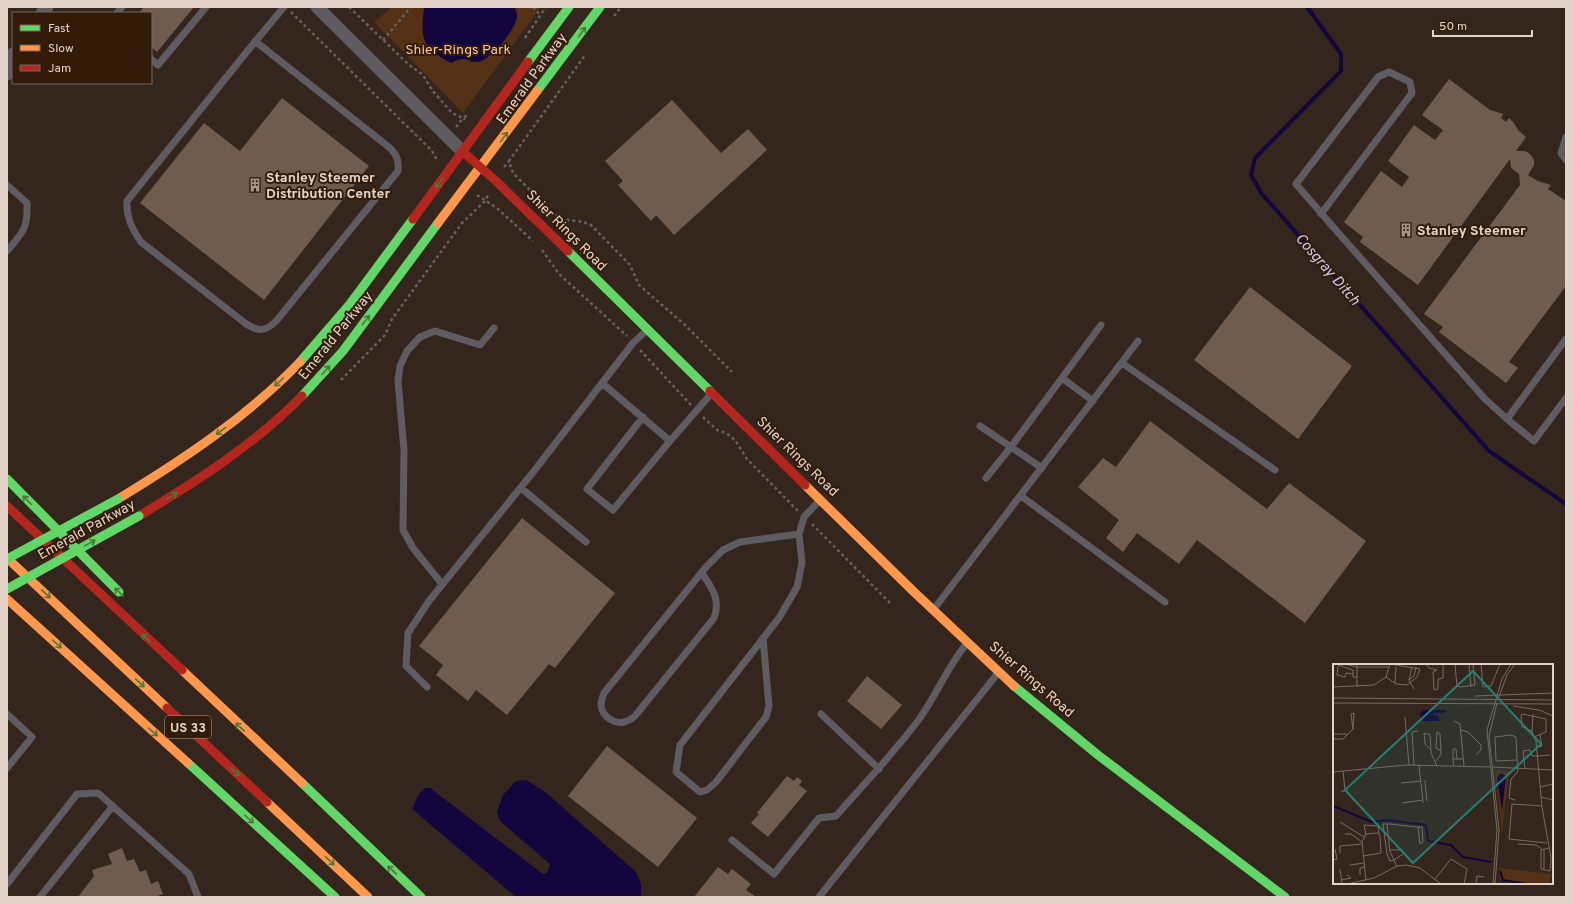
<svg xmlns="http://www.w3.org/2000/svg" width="1573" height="904" viewBox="0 0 1573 904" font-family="Overpass,sans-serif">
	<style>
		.green { fill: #543015 }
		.water { fill: #13053e }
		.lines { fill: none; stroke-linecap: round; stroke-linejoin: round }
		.stream { stroke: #13053e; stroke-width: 4 }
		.building { fill: #705c4f }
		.path { stroke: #646063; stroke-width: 2.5; stroke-dasharray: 3 3; stroke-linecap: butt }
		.lane { stroke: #5d5c63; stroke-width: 7 }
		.street { stroke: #5d5c63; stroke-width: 13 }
		.fast { stroke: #63d668; stroke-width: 9 }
		.slow { stroke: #ff974d; stroke-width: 9 }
		.jam { stroke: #b3261e; stroke-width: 9 }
		.fast-bridge { stroke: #63d668; stroke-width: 9 }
		.oneway { stroke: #4b7839 }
		.labels { text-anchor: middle; stroke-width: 4; stroke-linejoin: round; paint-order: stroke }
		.shield { fill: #331b0a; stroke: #af9c90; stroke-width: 1 }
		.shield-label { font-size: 13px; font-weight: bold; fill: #e4d3c9 }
		.park-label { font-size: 14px; fill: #fec39f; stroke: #331b0a }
		.street-label { font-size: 14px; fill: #e4d3c9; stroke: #331b0a }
		.poi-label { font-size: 14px; font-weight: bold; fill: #e4d3c9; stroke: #331b0a; text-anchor: start }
		.water-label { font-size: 15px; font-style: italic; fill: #c7cbf3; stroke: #331b0a }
		.inset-river { fill: none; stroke: #13053e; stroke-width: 2 }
		.inset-road { fill: none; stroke: #7a6b62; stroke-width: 1 }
		.view { fill: #247f77; fill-opacity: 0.15; stroke: #247f77; stroke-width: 2 }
		.inset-edge { fill: none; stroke: #e4d3c9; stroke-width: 2 }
	</style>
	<rect width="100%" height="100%" fill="#34261d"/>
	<path class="green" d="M 392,7 L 541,7 L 463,113 L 374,22 Z"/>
	<path class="water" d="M 427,7 L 516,7 C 515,11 517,13 517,16 C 518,27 490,61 478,62 C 466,63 469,54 451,63 C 423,48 420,40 424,9 Z
		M 526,780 L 544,791 L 636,872 L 641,884 L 641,897 L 516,897 L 412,809 L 419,794 L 425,788 L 430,788 L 543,874 L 547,873 L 550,864 L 500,821 L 497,812 L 503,795 L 516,781 Z"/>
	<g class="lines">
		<path class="stream" d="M 1307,7 L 1341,54 L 1341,71 L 1255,158 L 1251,175 L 1262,194 L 1489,451 L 1566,504"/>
	</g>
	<path class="building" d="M 144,7 L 194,7 L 157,52 L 151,47 L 151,13 L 139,13 Z
		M 1449,79 L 1490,110 L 1503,114 L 1501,118 L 1506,122 L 1509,118 L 1514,123 L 1518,130 L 1526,137 L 1516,151 L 1525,151 L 1530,154 L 1534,160 L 1534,165 L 1528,175 L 1538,181 L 1551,185 L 1548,189 L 1566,201 L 1566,286 L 1509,362 L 1518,368 L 1506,383 L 1439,332 L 1443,327 L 1424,314 L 1520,185 L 1519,174 L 1511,168 L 1510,159 L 1418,285 L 1360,242 L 1363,237 L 1344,222 L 1381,171 L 1402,187 L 1409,177 L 1388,161 L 1414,125 L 1435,140 L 1443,130 L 1422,115 Z
		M 282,98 L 369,166 L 264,300 L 140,203 L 204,123 L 240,151 Z
		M 672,100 L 721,153 L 748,129 L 767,150 L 674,235 L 656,215 L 651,221 L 618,185 L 623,181 L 605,161 Z
		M 1250,287 L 1352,366 L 1298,439 L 1194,360 Z
		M 1150,421 L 1267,509 L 1289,483 L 1366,541 L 1305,623 L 1197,540 L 1179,564 L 1137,533 L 1123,552 L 1106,538 L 1119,520 L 1078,487 L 1103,458 L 1116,467 Z
		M 522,518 L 615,593 L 555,668 L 549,664 L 507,715 L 476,690 L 468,701 L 436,675 L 443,665 L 419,646 Z
		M 867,676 L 902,705 L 881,729 L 847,701 Z
		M 607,746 L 697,818 L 658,867 L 568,796 Z
		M 787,776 L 794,781 L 797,777 L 802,781 L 799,785 L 807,791 L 768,837 L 751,823 L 759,814 L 757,813 Z
		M 122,848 L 127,861 L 134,859 L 140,872 L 146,870 L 151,884 L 158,881 L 163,894 L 155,897 L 78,897 L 94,876 L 92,870 L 112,864 L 108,854 Z
		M 718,867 L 728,874 L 732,869 L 751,884 L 746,890 L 756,897 L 694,897 Z"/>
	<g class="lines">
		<path class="path" d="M 349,7 L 408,64 L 423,75 L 432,90 L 452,113 L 463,118 L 469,114
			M 533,7 L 540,15
			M 291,12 L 432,151 L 437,160
			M 614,16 L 621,7
			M 525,38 L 546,7
			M 383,40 L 411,7
			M 456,127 L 463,118 L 465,120
			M 504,167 L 509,161
			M 534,194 L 513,173 L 509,161 L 586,54
			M 477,195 L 498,209 L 533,241
			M 551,211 C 566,225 573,217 591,225 L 630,265 L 639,285 L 685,325 L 732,372
			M 542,250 L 559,274 L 627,336
			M 640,350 L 691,405
			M 341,380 L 385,335 L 392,319 L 462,223 L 484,202 L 489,194
			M 703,417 L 717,430 L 726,433 L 735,440 L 747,459 L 798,511
			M 812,524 L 892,605"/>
		<path class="lane" d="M 117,13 L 122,7
			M 255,41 L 390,148 C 397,155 399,161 398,171 L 277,320 C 266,332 258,332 245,323 L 141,242 C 132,229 126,217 127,201 L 249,49 L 284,7
			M 151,59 L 158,65 L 206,7
			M 1566,137 L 1561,153 L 1566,160
			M 7,185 L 27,203 C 28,229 23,232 7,251
			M 1321,214 L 1412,93 L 1410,82 L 1389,72 L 1378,77 L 1296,184 L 1334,228 L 1485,399 L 1507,419
			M 1566,339 L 1507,419 L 1534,441 L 1566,398
			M 1122,363 L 1275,470
			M 1062,378 L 1093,401
			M 602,383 L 670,441 L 711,394
			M 643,417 L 587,489 L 613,510 L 670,441
			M 980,426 L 1042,468
			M 986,478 L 1011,447 L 1101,325
			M 521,488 L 586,542
			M 1021,496 L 1165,602
			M 702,573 C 712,588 721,600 714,618 L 635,716 C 633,718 630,720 627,721 C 616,726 602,717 601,705 C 601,701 603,696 604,693 L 706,567 L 723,550 L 740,542 L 799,534
			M 442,584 L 413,548 L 403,530 L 404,450 L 398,381 L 400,366 L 407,351 L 420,337 L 435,331 L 480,345 L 494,328
			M 934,609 L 1138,341
			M 763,638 L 769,706 L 766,717 L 716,782 L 707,790 L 700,792 L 676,772 L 680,745 L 779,618 L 797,587 L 802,563 L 799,534 L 804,517 L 819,501
			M 427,687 L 406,666 L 408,633 L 429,601 L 534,471 L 633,343 L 646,331
			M 7,714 L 32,737 L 7,768
			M 821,714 L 879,769
			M 732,840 L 774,874 L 819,818 L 836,816 C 864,784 894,753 920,718 C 937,694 948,666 967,643
			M 7,884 L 77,794 L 98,793 L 189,874 L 198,897
			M 40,897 L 113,806
			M 819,897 L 998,673"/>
		<path class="street" d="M 317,7 L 462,151
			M 42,13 L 47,7
			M 7,74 L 13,54"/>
		<path class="fast" d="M 528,62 L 569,7
			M 537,91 L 600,7
			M 568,251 L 710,391
			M 300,362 L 350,304 L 413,219
			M 302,396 L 343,351 L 438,223
			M 7,479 L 119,592
			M 1014,686 L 1098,755 L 1285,897
			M 188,763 L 335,897
			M 302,783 L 421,897"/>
		<path class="slow" d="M 438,223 L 537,91
			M 805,485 L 913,591 L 1014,686
			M 118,499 C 184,459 247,417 300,362
			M 7,558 L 167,708
			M 7,599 L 188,763
			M 182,670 L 302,783
			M 267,802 L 368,897"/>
		<path class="jam" d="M 462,151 L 496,181 L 568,251
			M 413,219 L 528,62
			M 710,391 L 805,485
			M 7,506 L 182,670
			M 139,516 C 197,481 254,445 302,396
			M 167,708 L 267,802"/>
		<path class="fast-bridge" d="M 7,559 L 118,499
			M 7,589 L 139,516"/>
	</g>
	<defs><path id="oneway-shaft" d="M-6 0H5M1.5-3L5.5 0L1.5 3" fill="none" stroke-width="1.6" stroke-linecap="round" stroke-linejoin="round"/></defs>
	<g class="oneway">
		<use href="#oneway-shaft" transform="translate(582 32) rotate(-54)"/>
		<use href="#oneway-shaft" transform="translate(504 137) rotate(-54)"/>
		<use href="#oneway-shaft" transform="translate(439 183) rotate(126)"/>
		<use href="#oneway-shaft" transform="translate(366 320) rotate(-53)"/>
		<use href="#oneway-shaft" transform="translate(326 370) rotate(-48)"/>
		<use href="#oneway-shaft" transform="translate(279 382) rotate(138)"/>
		<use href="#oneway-shaft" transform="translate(221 431) rotate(143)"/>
		<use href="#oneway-shaft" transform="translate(172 496) rotate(-31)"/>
		<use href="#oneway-shaft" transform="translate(27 500) rotate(-134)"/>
		<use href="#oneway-shaft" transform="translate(90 543) rotate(-29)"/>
		<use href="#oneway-shaft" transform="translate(119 592) rotate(-136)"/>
		<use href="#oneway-shaft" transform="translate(46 594) rotate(43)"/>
		<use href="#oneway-shaft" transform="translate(146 638) rotate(-137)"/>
		<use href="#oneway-shaft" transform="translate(57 644) rotate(42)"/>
		<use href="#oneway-shaft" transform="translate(140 683) rotate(43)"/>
		<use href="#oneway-shaft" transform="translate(240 727) rotate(-137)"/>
		<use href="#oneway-shaft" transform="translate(153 732) rotate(42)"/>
		<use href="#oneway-shaft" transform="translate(235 772) rotate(43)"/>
		<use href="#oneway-shaft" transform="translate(249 819) rotate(42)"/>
		<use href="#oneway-shaft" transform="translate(330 861) rotate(44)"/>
		<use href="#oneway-shaft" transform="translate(392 870) rotate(-136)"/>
	</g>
	<defs>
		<g id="building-bare" transform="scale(1.08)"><path d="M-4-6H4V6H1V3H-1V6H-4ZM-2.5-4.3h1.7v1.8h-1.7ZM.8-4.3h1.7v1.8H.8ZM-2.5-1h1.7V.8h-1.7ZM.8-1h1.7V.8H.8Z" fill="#a6968d" stroke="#331b0a" stroke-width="2.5" paint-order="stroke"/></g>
	</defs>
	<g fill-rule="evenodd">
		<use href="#building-bare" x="255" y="185"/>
		<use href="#building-bare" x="1406" y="230"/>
	</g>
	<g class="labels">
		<rect class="shield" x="165" y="716" width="46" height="22" rx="3"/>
		<g class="shield-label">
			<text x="188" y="732">US 33</text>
		</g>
		<g class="park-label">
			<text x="458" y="54">Shier-Rings Park</text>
		</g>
		<g class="street-label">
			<text transform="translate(531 78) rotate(-54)" y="5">Emerald Parkway</text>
			<text transform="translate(567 230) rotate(45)" y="5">Shier Rings Road</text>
			<text transform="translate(335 335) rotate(-51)" y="5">Emerald Parkway</text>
			<text transform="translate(798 456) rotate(44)" y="5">Shier Rings Road</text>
			<text transform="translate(86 529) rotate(-29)" y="5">Emerald Parkway</text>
			<text transform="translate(1032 679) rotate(41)" y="5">Shier Rings Road</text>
		</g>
		<g class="poi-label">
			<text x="266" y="182">Stanley Steemer<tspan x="266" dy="16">Distribution Center</tspan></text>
			<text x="1417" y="235">Stanley Steemer</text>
		</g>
		<g class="water-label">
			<text transform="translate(1328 269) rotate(49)" y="5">Cosgray Ditch</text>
		</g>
	</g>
	<g transform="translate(1333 664)">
		<rect width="220" height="220" fill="#34261d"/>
		<path d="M 162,106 L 176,107 L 169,170 ZM 167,204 L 218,210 L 216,220 L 188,220 L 167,216 Z" fill="#543015"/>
		<path d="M 91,46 L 113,46 L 114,48 L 98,50 L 106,52 L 106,57 L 90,57 L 87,49 ZM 168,109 L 173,112 L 169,147 L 164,113 Z" fill="#13053e"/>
		<path class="inset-river" d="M 0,142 L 39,158 L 53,156 L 93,161 L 95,177 L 118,181 L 130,193 L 158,198M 167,207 L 170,216 L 195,220"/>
		<path class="inset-road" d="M 11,0 L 24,3 L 57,3M 24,0 L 24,23M 93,0 L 96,4 L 104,6M 122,0 L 124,22 L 127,23 L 142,21 L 140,0M 136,0 L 138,23M 148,0 L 150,23 L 158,22 L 167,0M 5,1 L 20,6 L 20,13 L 24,13M 5,2 L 4,11 L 12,13 L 13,9 L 20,10M 79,3 L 76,16 L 81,25M 104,6 L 100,8 L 101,26 L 105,25 L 105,15 L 110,14 L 110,0M 53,13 L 63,20 L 74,21 L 84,13 L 87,5 L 57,0M 76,16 L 81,12 L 83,3M 62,19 L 63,3M 0,23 L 41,21 L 53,13 L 57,0M 142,32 L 220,29M 166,33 L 174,11 L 182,0M 0,34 L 220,36M 0,39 L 220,40M 180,42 L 206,46 L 220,52M 72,53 L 76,101M 121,57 L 127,60 L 131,102M 128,66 L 135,68 L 148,81 L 148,86 L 143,91M 199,67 L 200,50M 0,70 L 14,70M 201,73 L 213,68 L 213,55 L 190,50 L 188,51 L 189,63 L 199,67 L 201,73 L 203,77 L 209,143 L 218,194 L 217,207 L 208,205 L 208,186 L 216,184M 0,75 L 10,75 L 20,65 L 21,49 L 18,50 L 20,65M 204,83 L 209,82 L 207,70M 98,86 L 92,80 L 91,69 L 97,71 L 98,86 L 98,89 L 104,102M 205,92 L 217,91M 120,95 L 120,85 L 123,85 L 124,95M 103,97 L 108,90 L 108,87 L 107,70 L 104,68 L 103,84 L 108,87M 81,101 L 79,68 L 85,67M 86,101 L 90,139M 121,102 L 120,95 L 130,95M 159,103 L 220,106M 192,104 L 190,87 L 197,86 L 199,92 L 205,92M 0,108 L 73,101 L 158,103M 92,116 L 94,137M 68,119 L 88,117M 207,123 L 220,120M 8,127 L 12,127 L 10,107M 208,133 L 220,136M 182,136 L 176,134 L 178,115 L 184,109 L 185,104 L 185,101 L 184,96 L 184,95 L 183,73 L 178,71 L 162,73 L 163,97 L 184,96M 69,139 L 90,136M 209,142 L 179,140 L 176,175 L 214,179M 7,158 L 31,173M 54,160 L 57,160 L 83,163 L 89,163 L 90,178 L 87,180 L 85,163M 12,170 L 18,170 L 29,178M 33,171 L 31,161 L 45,162 L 46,170M 29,178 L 33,170 L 45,169 L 47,172 L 48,189 L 30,192M 29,178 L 33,216M 185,180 L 203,181 L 209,185M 57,186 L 68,186 L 71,189 L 70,190 L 61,196 L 57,197 L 54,190 L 50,160 L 54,160 L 57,188 L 61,196 L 62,199 L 64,202M 7,189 L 7,182 L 29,180M 0,196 L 4,195 L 2,185M 17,201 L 31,199M 7,205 L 9,220M 211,206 L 211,185M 27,211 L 27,204 L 32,203M 102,215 L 118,195 L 134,205 L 131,220M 8,216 L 18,214 L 14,211M 14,220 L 41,214 L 64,202 L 73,201 L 87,204 L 108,220M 143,220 L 144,212 L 151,213M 160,220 L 164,166 L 154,66 L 169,15 L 178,0M 162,220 L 166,166 L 156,72 L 164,39"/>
		<path class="view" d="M 140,7 L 208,80 L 80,199 L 12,126 Z"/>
		<rect width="220" height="220" class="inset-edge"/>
	</g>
	<rect width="1573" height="904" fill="none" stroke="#e4d3c9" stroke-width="16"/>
	<rect x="12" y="12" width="140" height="72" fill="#331b0a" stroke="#7a6556"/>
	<rect x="20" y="25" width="20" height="6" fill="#63d668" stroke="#7a6556"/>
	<text x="48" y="32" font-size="12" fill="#e4d3c9">Fast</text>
	<rect x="20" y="45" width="20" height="6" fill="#ff974d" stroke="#7a6556"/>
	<text x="48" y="52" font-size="12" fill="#e4d3c9">Slow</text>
	<rect x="20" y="65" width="20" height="6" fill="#b3261e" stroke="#7a6556"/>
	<text x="48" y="72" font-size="12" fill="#e4d3c9">Jam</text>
	<path d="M1433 30v6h99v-6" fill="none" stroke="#e4d3c9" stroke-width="2"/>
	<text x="1439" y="30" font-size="12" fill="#e4d3c9" stroke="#331b0a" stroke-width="3" paint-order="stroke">50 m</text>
</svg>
